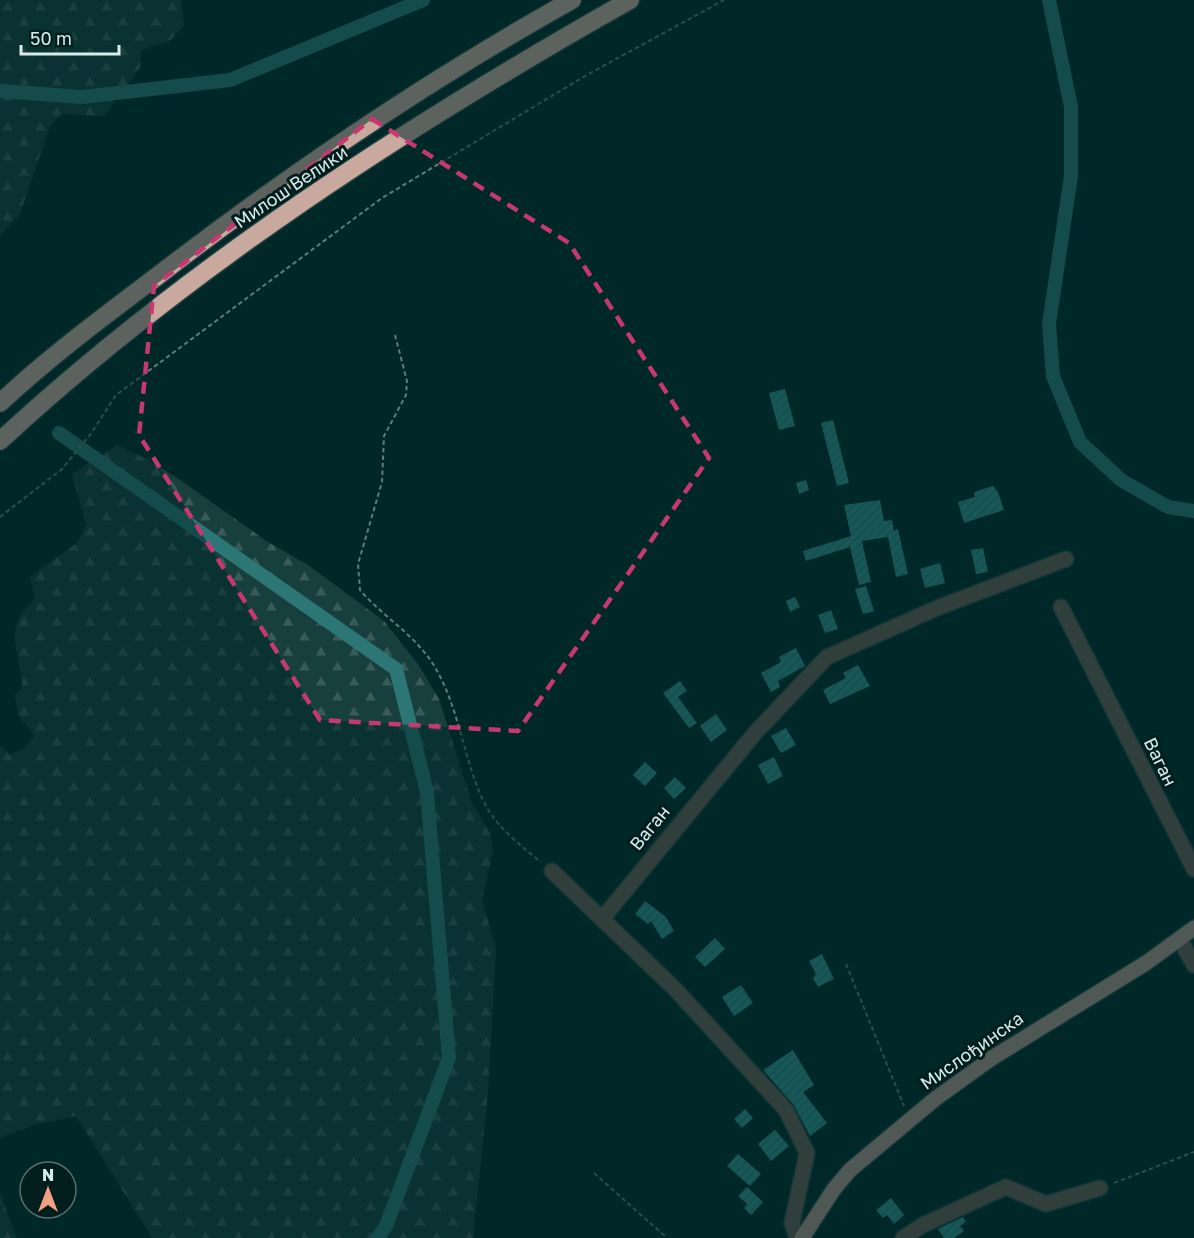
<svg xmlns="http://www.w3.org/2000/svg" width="1194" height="1238" viewBox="0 0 1194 1238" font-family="'Golos Text',sans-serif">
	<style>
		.forest { fill: url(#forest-firs) }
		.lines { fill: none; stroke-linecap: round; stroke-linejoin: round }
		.canal { stroke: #2c7675; stroke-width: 14 }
		.building { fill: url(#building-hatch) }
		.minor-casing { stroke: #1f4343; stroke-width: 18 }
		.major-casing { stroke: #1f4343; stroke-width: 18 }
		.highway-casing { stroke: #1f4343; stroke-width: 21 }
		.path { stroke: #5d7c7b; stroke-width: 2; stroke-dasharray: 4.5 3; stroke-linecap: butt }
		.minor { stroke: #685a56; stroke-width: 15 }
		.major { stroke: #ad9289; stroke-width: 15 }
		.highway { stroke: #c9a89d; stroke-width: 18 }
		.marked { fill: none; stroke: #c53870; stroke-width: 4.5; stroke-dasharray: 12 8; stroke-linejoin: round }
		.labels { text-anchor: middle; stroke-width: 6; stroke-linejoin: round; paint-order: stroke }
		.street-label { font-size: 18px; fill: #d7ebea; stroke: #021e1d }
	</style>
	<defs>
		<pattern id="forest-firs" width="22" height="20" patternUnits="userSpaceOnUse" patternTransform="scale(1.5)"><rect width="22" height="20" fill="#173f3e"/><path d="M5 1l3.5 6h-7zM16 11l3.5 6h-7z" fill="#385b5a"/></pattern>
		<pattern id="building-hatch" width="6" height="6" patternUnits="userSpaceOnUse" patternTransform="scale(1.5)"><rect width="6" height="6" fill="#2f9392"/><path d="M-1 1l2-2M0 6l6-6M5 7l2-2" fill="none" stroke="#357877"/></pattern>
	</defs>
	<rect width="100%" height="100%" fill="#012828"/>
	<path class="forest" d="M 0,0 L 181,0 L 184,25 L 171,40 L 141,50 L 140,68 L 104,116 L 62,114 L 50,126 L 20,214 L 0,235 Z
		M 117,445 L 147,459 L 180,480 L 268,542 L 308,565 L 384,621 L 418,664 L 439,699 L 472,803 L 490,833 L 493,851 L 482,900 L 496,949 L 488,1093 L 473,1238 L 152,1238 L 76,1116 L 31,1126 L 0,1138 L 0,745 L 10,755 L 27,746 L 34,735 L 18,715 L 15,695 L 22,688 C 21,648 0,631 35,599 L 30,577 L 78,542 L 86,525 L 72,474 Z
		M 0,1193 L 17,1238 L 0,1238 Z"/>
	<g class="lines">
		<path class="canal" d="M 1049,0 L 1071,107 L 1071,176 L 1049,324 L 1053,376 L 1080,442 L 1121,480 L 1168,507 L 1194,511
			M 0,91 L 82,97 L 230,80 L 423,0
			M 59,433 L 396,669 L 427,792 L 449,1058 L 386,1226 L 378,1238"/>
	</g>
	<path class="building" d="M 785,389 L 795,426 L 779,430 L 769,393 Z
		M 833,420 L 849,483 L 837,486 L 821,423 Z
		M 806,480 L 809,490 L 799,494 L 796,483 Z
		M 993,486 L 998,492 L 1004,510 L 964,523 L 958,502 L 975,497 L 974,492 Z
		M 880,500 L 884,521 L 892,520 L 894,531 L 898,529 L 908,574 L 896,577 L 888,537 L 862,541 L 871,582 L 859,585 L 850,547 L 806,561 L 803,551 L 851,536 L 844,505 Z
		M 983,548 L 988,572 L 976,574 L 971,550 Z
		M 940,563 L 945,583 L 925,588 L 920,569 Z
		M 866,586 L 874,611 L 863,614 L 855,589 Z
		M 795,597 L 800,607 L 790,612 L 786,601 Z
		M 831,610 L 838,629 L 825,633 L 818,615 Z
		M 796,648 L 805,666 L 778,681 L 780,687 L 771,692 L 761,673 L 781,662 L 779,657 Z
		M 858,665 L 870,686 L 830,704 L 823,690 L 846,678 L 843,673 Z
		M 680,681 L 687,691 L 678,697 L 697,723 L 689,728 L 663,693 Z
		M 716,714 L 727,730 L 711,742 L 700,726 Z
		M 786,728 L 796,745 L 781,753 L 771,736 Z
		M 774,757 L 783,776 L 768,784 L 758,765 Z
		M 645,762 L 657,773 L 645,786 L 633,775 Z
		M 675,777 L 686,788 L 674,799 L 664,788 Z
		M 645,901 L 666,917 L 674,931 L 662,939 L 651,921 L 648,924 L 635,914 Z
		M 715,938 L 725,949 L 705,967 L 695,957 Z
		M 822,954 L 834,979 L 818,987 L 813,978 L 816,974 L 809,961 Z
		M 741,985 L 753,1003 L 734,1016 L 722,997 Z
		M 793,1050 L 814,1085 L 803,1092 L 827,1123 L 810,1136 L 793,1104 L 763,1070 Z
		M 745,1109 L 753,1118 L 742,1128 L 734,1119 Z
		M 775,1130 L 789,1146 L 771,1161 L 758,1144 Z
		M 738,1154 L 761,1174 L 750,1186 L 727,1166 Z
		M 747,1187 L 763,1202 L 751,1215 L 744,1208 L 747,1204 L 738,1196 Z
		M 891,1198 L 904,1215 L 894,1224 L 887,1215 L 883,1218 L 876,1210 Z
		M 963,1217 L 966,1222 L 960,1226 L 964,1231 L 954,1238 L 944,1238 L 938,1229 Z"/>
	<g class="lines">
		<g class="minor-casing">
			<path id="minor" d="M 1061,607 L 1194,869
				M 552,871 L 602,919
				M 1180,940 L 1194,965
				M 797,1238 L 792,1223 L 807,1153 L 786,1110 L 675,989 L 602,919 L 755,733 L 827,657 L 937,608 L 1066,559
				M 903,1238 L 923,1225 L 1006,1187 L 1046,1204 L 1100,1188"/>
		</g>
		<g class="major-casing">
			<path id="major" d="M 802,1238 L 834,1189 L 850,1170 L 935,1099 L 992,1058 L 1146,963 L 1194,928"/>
		</g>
		<g class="highway-casing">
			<path id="highway" d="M 0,403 C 49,357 103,317 156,277 C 288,175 427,81 572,0
				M 0,441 C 188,267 407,126 630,0"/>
		</g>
		<path class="path" d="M 395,335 L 407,381 L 406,395 L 384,436 L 382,482 L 358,564 L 360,590 C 381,615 411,632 431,661 C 460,704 463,763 486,806 C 497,827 522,847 541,862
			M 0,517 L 62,469 L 90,435 L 116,395 L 382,198 L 585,76 L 724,0
			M 846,964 L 904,1106
			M 594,1173 L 667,1238
			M 1114,1183 L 1194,1152"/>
		<use href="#minor" class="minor"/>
		<use href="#major" class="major"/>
		<use href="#highway" class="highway"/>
	</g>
	<path d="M0 0H1194V1238H0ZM 372,119 L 569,243 L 709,458 L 518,731 L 320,720 L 139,435 L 154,286 Z" fill="#012828" fill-opacity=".55" fill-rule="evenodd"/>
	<path class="marked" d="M 372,119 L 569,243 L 709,458 L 518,731 L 320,720 L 139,435 L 154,286 Z"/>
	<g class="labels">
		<g class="street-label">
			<text transform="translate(291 187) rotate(-34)" y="6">Милош Велики</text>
			<text transform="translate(1160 762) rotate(64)" y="6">Ваган</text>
			<text transform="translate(650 828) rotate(-51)" y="6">Ваган</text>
			<text transform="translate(972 1051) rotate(-35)" y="6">Мислођинска</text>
		</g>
	</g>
	<g transform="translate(48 1190)"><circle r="28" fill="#021e1d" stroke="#57706f" stroke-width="1.5"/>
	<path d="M0-4.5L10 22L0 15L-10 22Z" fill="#f39f83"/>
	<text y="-9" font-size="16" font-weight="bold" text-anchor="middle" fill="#d7ebea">N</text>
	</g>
	<path d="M21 45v9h98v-9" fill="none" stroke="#d7ebea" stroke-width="3"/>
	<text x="30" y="45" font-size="18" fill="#d7ebea" stroke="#021e1d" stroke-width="4.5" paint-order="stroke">50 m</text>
</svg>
